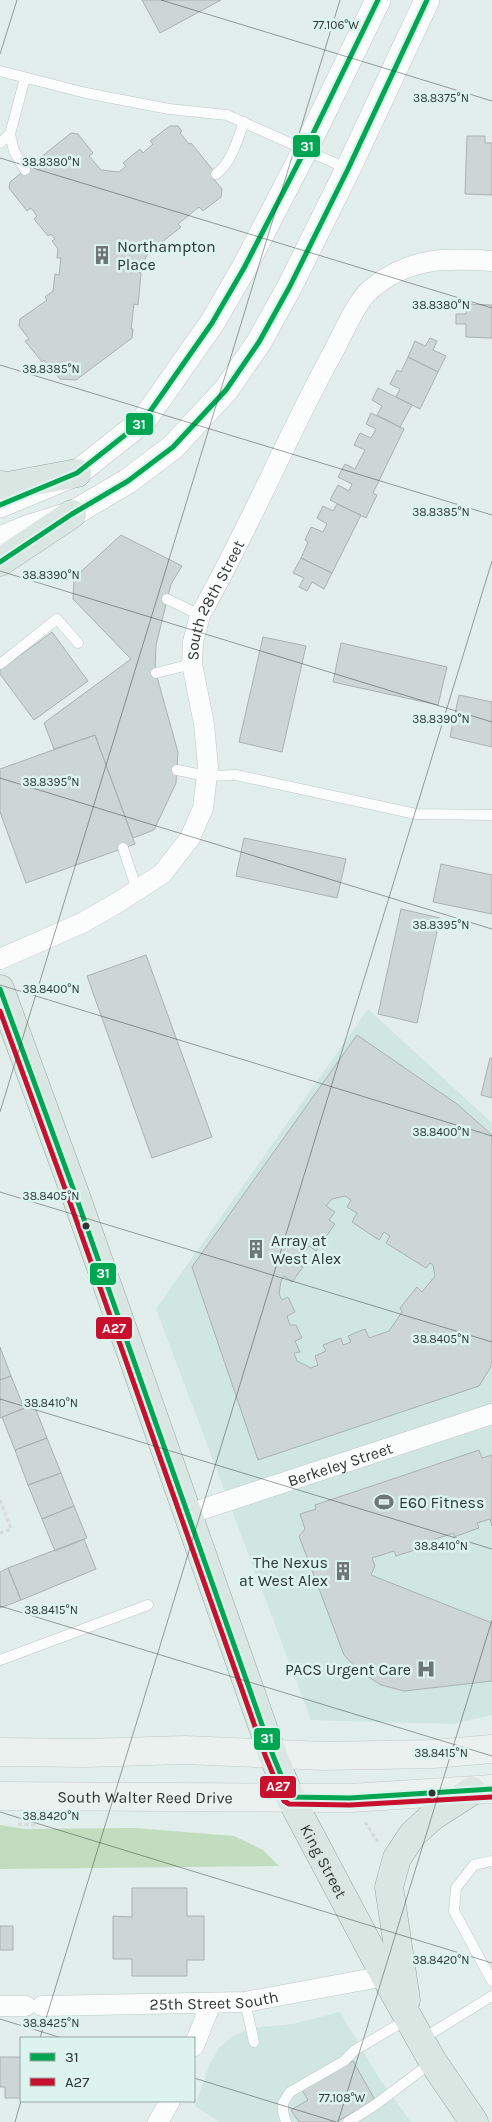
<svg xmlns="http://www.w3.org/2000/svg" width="492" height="2122" viewBox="0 0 492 2122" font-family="Karla,sans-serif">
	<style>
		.built { fill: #d0e6e1 }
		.green { fill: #c2dcbe }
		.building { fill: #ccd6d5; stroke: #a9b2b1; fill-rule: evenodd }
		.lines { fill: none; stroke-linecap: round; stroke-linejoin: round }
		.service-casing { stroke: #bfc8c6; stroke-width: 11 }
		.minor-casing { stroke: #bfc8c6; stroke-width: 21 }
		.tertiary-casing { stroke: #bfc8c6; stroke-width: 26 }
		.secondary-casing { stroke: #bfc8c6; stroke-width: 29 }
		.primary-casing { stroke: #92a9a0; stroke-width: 29 }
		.path { stroke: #d6dad9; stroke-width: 3; stroke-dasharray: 4 2.5; stroke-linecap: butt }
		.service { stroke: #fbfcfc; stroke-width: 10 }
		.minor { stroke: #fbfcfc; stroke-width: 20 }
		.tertiary { stroke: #fbfcfc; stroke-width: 25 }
		.secondary { stroke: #eaf1ee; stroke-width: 28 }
		.primary { stroke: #dae6e2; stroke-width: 28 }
		.bus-1-casing { stroke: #ddf3ee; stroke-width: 9 }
		.bus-2-casing { stroke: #ddf3ee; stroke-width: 9 }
		.bus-1 { stroke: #00a651; stroke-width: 5 }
		.bus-2 { stroke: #c8102e; stroke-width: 5 }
		.ticks { fill: none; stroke: #2e3634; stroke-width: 1; stroke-opacity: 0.45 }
		.bus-dot { fill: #2e3634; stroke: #ddf3ee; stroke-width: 2 }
		.labels { text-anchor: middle; stroke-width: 5; stroke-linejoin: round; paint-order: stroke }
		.poi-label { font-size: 16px; fill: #2e3634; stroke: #ddf3ee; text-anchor: start }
		.street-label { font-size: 16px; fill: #2e3634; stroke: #ddf3ee }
		.ticks-label { font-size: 12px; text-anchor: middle; fill: #2e3634; stroke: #ddf3ee; stroke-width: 5; stroke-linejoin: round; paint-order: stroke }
		.line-badge { stroke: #ddf3ee; stroke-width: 2 }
		.badge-label { font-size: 14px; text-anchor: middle; font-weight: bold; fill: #fff }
	</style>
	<rect width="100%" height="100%" fill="#e2eeeb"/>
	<path class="built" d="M 368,1009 L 492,1123 L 492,1715 L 453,1724 L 311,1720 L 156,1309 Z
		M 340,2012 L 381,2081 L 411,2122 L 220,2122 L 195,2106 L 210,2063 L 220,2047 L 233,2036 L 251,2028 L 293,2024 Z"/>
	<path class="green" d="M 0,1825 L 24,1829 L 135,1828 L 234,1836 L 263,1850 L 279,1866 L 0,1869 Z"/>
	<path class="building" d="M 142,0 L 221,0 L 160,33 Z
		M 170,126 L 178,126 L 182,131 L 180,133 L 189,144 L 191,143 L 216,174 L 212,177 L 222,189 L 221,197 L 203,211 L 199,207 L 178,224 L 181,227 L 157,246 L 156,244 L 147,250 L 149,252 L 141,266 L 139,266 L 138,272 L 141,273 L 138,305 L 134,304 L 131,329 L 133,329 L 132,338 L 76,380 L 60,379 L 44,360 L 42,362 L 25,341 L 29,339 L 19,326 L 20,319 L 47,300 L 45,297 L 53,291 L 55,274 L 59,275 L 61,258 L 57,258 L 58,249 L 52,241 L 55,239 L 51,234 L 48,236 L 34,219 L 37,216 L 31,208 L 27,211 L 9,188 L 10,182 L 71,133 L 78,134 L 93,153 L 89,156 L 101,170 L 119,172 L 126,166 L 123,163 L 140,149 L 143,153 L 153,144 L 150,141 Z
		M 467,136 L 485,136 L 485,143 L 492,143 L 492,195 L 465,194 Z
		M 467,304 L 492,305 L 492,338 L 466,337 L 466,324 L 456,324 L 456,314 L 466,314 Z
		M 430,338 L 437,341 L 433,350 L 446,356 L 438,372 L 408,357 L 415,341 L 425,346 Z
		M 408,357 L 438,372 L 420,409 L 396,397 L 400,389 L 390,384 L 397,370 L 401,372 Z
		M 378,388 L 412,405 L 400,427 L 377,415 L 382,406 L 372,400 Z
		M 371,413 L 404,429 L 373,493 L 377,495 L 366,518 L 330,500 L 338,485 L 349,491 L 352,484 L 338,477 L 345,464 L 355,469 L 365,450 L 354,445 L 360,433 L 371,438 L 376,429 L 366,424 Z
		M 337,504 L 361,515 L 332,573 L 301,558 L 308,542 L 305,540 L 311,527 L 323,532 L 327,524 L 317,518 L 323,506 L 333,511 Z
		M 121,535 L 182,566 L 171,584 L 156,645 L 155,670 L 178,752 L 176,783 L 154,830 L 133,838 L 95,735 L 54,749 L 44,723 L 131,659 L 73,599 L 74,578 Z
		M 301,558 L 332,573 L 324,589 L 312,582 L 307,591 L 299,587 L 304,578 L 293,573 Z
		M 52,632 L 88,681 L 34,720 L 0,674 L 0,670 Z
		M 263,637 L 306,646 L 282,752 L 239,742 Z
		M 341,643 L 447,667 L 438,705 L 333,682 Z
		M 459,695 L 492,702 L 492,747 L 450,737 Z
		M 95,735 L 135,844 L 26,883 L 0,812 L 0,769 Z
		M 244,838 L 346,859 L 337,898 L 236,876 Z
		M 441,864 L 492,875 L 492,914 L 433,902 Z
		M 401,909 L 440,918 L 417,1023 L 378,1014 Z
		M 146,955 L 212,1137 L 152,1158 L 87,976 Z
		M 357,1035 L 457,1104 L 492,1135 L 492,1365 L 479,1386 L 258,1460 L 192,1267 ZM 345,1196 L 351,1200 L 347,1207 L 357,1213 L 352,1222 L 379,1240 L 384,1232 L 390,1236 L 386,1243 L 426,1268 L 430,1263 L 433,1265 L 435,1276 L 422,1292 L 417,1287 L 400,1308 L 402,1312 L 389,1331 L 369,1338 L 365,1329 L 348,1336 L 351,1342 L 343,1345 L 341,1338 L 323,1345 L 326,1351 L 315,1356 L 318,1365 L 311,1368 L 297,1361 L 294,1353 L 300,1352 L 295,1341 L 302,1338 L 296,1325 L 290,1325 L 287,1316 L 295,1312 L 288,1297 L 282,1300 L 279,1294 L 281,1281 L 284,1276 L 292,1282 L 303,1267 L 297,1263 L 309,1246 L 316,1251 L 335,1224 L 329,1220 L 335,1212 L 326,1206 L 332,1199 Z
		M 490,1058 L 492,1058 L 492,1098 L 481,1095 Z
		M 0,1347 L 11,1376 L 0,1380 Z
		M 11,1376 L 24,1408 L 0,1418 L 0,1380 Z
		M 34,1405 L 47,1438 L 15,1450 L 2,1417 Z
		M 47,1438 L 61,1473 L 28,1485 L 15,1450 Z
		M 479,1450 L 482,1458 L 492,1455 L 492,1526 L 490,1519 L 477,1523 L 479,1528 L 454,1537 L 454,1533 L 432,1540 L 433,1544 L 396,1556 L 394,1551 L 372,1558 L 375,1566 L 371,1575 L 492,1623 L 492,1681 L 404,1691 L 381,1685 L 358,1670 L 344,1655 L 299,1536 L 305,1529 L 300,1514 L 316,1509 L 315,1505 Z
		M 61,1473 L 74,1506 L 42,1519 L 28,1485 Z
		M 74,1506 L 87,1538 L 55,1551 L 42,1519 Z
		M 84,1539 L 96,1569 L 21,1600 L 8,1568 Z
		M 8,1568 L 21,1600 L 0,1608 L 0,1572 Z
		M 132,1888 L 187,1888 L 187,1916 L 204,1916 L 204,1960 L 187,1960 L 187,1976 L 132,1976 L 132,1959 L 113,1959 L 113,1916 L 132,1917 Z
		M 0,1926 L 13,1926 L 13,1950 L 0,1950 Z
		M 0,2057 L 21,2057 L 21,2098 L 5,2098 L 5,2087 L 0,2087 Z
		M 353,2061 L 375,2100 L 336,2122 L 299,2122 L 291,2110 L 308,2100 L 302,2090 Z"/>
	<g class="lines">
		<g class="service-casing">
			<path id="service" d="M 0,71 L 86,93 L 169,109 L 227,115 L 348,169
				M 10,134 L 14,151 L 25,170
				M 0,143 L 10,134 L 25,78
				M 216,174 C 232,162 237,141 244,122
				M 167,599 L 200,615
				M 0,664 L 57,619 L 78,643
				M 156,673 L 192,664
				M 177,770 L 207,776 L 236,775 L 416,814 L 492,815
				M 123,848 L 137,890
				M 0,1660 L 148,1605
				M 492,1861 L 474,1865 L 456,1888 L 454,1911 L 492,1981
				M 245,2002 L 254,2042
				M 422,2039 L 492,1996
				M 286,2122 L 283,2112 L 283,2103 L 290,2092 L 344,2061 L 355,2050 L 408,2019
				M 348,2122 L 375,2105 L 432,2062"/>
		</g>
		<g class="minor-casing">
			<g id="minor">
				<path id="s1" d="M 0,959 L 82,923 L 117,903 L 162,874 L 190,838 L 203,808 L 208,767 L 204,724 L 192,664 L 193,642 L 200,615 C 248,531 285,440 332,354 C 342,336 355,303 371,289 C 409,257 445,258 492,261"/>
				<path id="s2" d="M 188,1514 L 492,1414"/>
				<path d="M 0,2006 L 26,2006"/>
				<path id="s3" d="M 42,2006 L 245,2002 L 385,1976"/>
				<path d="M 194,2046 L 211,2003"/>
				<path d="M 158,2122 L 170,2101"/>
			</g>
		</g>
		<g class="tertiary-casing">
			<path id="tertiary" d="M 0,505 L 77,473 L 144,420 L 212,323 L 244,268 L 305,150 L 378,0
				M 0,539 L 27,528 L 72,514 L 128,481 L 173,447 L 226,390 L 259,342 L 290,286 L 348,169 L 427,0"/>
		</g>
		<g class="secondary-casing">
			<g id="secondary">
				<path d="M 0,1752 L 86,1753 L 185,1750 L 325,1756 L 433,1754 L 492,1749"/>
				<path id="s4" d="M 0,1796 L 350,1798 L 492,1789"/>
			</g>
		</g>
		<g class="primary-casing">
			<g id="primary">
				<path d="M 0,485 L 8,486 L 77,473"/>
				<path d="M 0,562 L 72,514"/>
				<path id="s5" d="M 0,989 L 74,1191 L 272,1753 L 290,1797 L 385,1976 L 433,2062 L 474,2122"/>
				<path d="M 406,2000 L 389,1887 L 397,1858 L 413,1834 L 433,1816 L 472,1791"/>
			</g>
		</g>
		<path class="path" d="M 0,1500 L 11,1529 L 0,1533
			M 365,1822 L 378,1842
			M 18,1824 L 38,1825"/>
		<use href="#service" class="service"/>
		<use href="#minor" class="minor"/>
		<use href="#tertiary" class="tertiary"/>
		<use href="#secondary" class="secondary"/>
		<use href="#primary" class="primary"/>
		<g class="bus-1-casing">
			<path id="bus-1" d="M 0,505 L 77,473 L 144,420 L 212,323 L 244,268 L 305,150 L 378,0
				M 0,562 L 72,514 L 128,481 L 173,447 L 226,390 L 259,342 L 290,286 L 348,169 L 427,0
				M 0,989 L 74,1191 L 272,1753 L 290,1797 L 350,1798 L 492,1789"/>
		</g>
		<g class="bus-2-casing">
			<path id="bus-2" d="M 0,1011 L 67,1194 L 265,1755 L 284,1801 L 289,1804 L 350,1805 L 492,1797"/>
		</g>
		<use href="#bus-1" class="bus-1"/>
		<use href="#bus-2" class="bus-2"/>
	</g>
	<path class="ticks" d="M 161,0 L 492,101M 0,54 L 17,0M 0,158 L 492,308M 0,365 L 492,515M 0,571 L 492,722M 0,778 L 492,929M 0,985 L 492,1136M 0,1112 L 340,0M 0,1192 L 492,1342M 0,1399 L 492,1549M 0,1606 L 492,1756M 0,1812 L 492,1963M 0,2019 L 62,2038M 40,2038 L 492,561M 194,2078 L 336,2122M 15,2122 L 21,2101M 338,2122 L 492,1620"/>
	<defs>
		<g id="building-bare" transform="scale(1.5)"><path d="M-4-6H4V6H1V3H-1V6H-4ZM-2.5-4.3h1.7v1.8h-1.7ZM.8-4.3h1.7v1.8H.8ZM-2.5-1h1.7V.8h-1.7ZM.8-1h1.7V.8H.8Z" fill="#6d7674" stroke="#ddf3ee" stroke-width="2.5" paint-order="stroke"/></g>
		<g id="stadium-bare" transform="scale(1.5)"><path d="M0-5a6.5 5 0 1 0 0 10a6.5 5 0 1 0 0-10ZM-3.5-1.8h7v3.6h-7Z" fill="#6d7674" stroke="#ddf3ee" stroke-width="2.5" paint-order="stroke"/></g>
		<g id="hospital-bare" transform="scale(1.5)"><path d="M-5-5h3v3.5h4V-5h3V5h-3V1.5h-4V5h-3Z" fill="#6d7674" stroke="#ddf3ee" stroke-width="2.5" paint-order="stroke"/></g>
	</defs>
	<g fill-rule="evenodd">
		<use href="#building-bare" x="102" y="255"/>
		<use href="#building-bare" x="256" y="1249"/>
		<use href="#stadium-bare" x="384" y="1502"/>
		<use href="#building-bare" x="343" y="1571"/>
		<use href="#hospital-bare" x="426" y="1669"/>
	</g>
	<g class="bus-dot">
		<circle cx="86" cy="1226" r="4.5"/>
		<circle cx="432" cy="1793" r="4.5"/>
	</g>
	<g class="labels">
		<g class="poi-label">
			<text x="117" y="252">Northampton<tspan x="117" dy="18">Place</tspan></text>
			<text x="271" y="1246">Array at<tspan x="271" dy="18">West Alex</tspan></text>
			<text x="399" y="1508">E60 Fitness</text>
			<text x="328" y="1568" text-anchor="end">The Nexus<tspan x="328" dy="18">at West Alex</tspan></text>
			<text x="411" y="1675" text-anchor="end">PACS Urgent Care</text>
		</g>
		<g class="street-label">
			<text dy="6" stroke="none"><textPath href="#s1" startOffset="476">South 28th Street</textPath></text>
			<text dy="6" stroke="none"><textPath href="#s2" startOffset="160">Berkeley Street</textPath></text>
			<text dy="6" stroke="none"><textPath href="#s4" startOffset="145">South Walter Reed Drive</textPath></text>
			<text dy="6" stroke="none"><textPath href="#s5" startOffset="931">King Street</textPath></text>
			<text dy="6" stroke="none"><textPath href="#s3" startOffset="172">25th Street South</textPath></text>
		</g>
	</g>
	<g class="ticks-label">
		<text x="336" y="29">77.106°W</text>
		<text x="441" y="102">38.8375°N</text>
		<text x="51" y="166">38.8380°N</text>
		<text x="441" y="309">38.8380°N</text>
		<text x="51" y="373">38.8385°N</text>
		<text x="441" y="516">38.8385°N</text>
		<text x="51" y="579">38.8390°N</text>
		<text x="441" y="723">38.8390°N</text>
		<text x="51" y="786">38.8395°N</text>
		<text x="441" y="929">38.8395°N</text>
		<text x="51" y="993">38.8400°N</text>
		<text x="441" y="1136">38.8400°N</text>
		<text x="51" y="1200">38.8405°N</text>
		<text x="441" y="1343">38.8405°N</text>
		<text x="51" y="1407">38.8410°N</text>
		<text x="441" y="1550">38.8410°N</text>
		<text x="51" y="1614">38.8415°N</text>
		<text x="441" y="1757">38.8415°N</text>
		<text x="51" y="1820">38.8420°N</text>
		<text x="441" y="1964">38.8420°N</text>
		<text x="51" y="2027">38.8425°N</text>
		<text x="342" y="2102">77.108°W</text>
	</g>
	<g class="line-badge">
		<rect x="292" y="134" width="29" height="24" rx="5" fill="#00a651"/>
		<rect x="125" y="412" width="29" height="24" rx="5" fill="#00a651"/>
		<rect x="89" y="1262" width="28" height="24" rx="5" fill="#00a651"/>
		<rect x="95" y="1316" width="38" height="24" rx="5" fill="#c8102e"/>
		<rect x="253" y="1727" width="28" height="24" rx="5" fill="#00a651"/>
		<rect x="259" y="1775" width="38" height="24" rx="5" fill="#c8102e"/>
	</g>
	<g class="badge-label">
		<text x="307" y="151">31</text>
		<text x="139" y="429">31</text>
		<text x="103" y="1278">31</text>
		<text x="114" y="1333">A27</text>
		<text x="267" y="1743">31</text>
		<text x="278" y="1791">A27</text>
	</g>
	<rect x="20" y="2037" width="175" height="65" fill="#ddf3ee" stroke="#97a7a4"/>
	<rect x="30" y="2053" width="25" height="8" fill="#00a651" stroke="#97a7a4"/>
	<text x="65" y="2062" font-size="15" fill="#2e3634">31</text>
	<rect x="30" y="2078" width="25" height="8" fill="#c8102e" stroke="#97a7a4"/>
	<text x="65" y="2087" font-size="15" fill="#2e3634">A27</text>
</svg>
